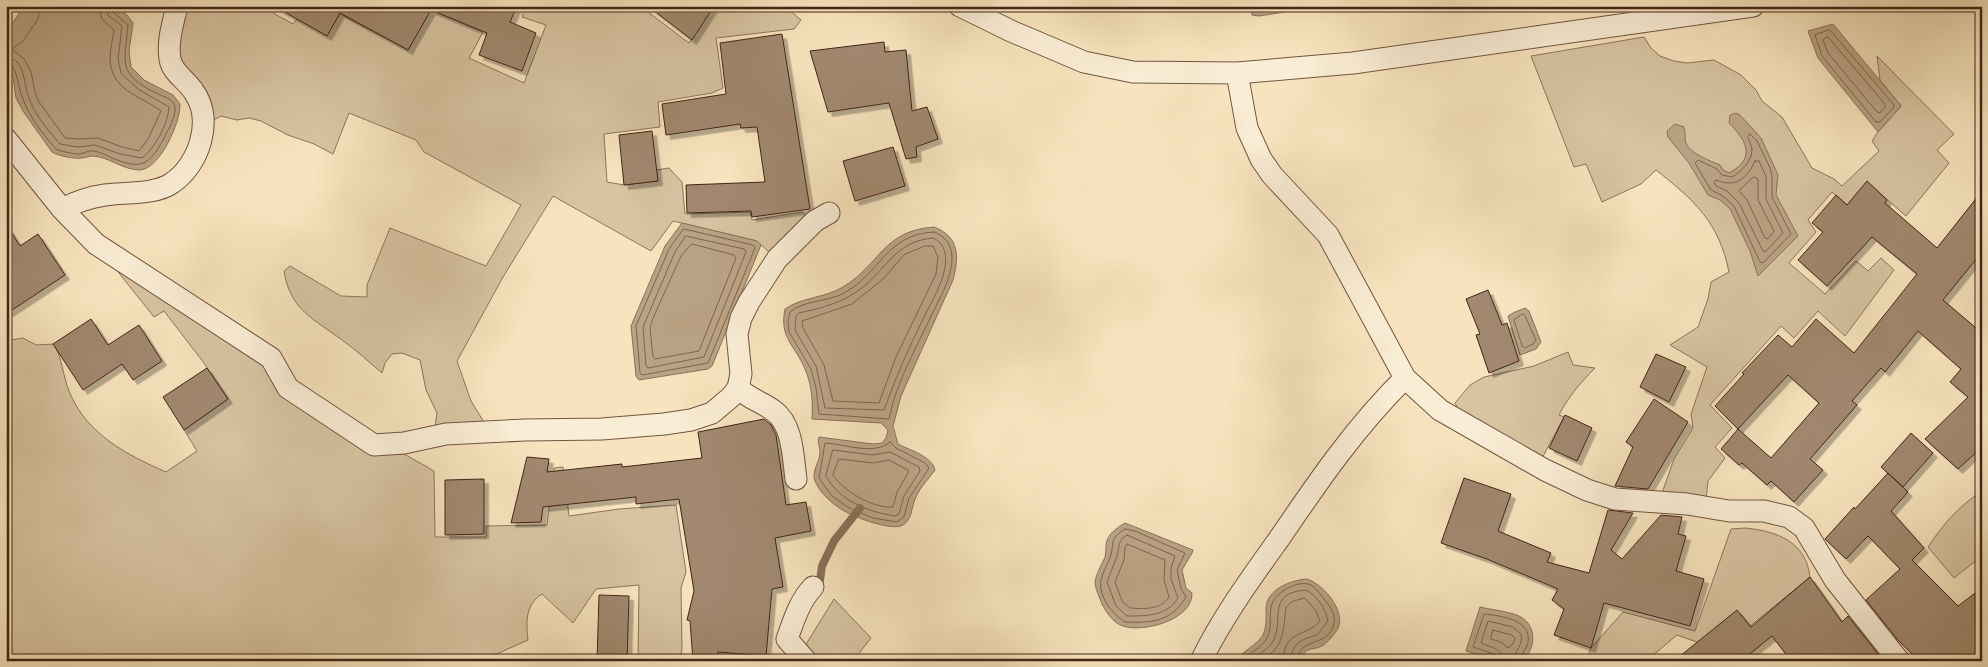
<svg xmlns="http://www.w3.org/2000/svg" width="1988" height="667" viewBox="0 0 1988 667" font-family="'Sorts Mill Goudy',serif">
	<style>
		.green { fill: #d8c4a2; stroke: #8e745c }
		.water { fill: #baa385; stroke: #8a7159 }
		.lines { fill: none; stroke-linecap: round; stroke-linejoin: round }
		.shore { stroke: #7e644e; stroke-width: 1 }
		.stream { stroke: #8a7159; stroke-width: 8 }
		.building { fill: #a1886e; stroke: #432517; fill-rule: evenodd; filter: url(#shadow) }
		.street-casing { stroke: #705541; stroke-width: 23 }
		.street { stroke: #faedd5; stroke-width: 21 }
	</style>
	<defs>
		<filter id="shadow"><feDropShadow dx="4.5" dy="4.5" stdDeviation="0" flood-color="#0004"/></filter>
	</defs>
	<rect width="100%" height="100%" fill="#f7e4be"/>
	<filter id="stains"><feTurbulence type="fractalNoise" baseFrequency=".004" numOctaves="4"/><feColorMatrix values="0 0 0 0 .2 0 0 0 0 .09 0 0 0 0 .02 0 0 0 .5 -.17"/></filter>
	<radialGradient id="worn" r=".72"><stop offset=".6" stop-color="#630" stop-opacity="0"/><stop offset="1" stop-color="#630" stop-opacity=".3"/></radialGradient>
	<path class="green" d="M 183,6 L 264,6 L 264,8 L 293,24 L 297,19 L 327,35 L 340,14 L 408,50 L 430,11 L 422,6 L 483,32 L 469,58 L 524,83 L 546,25 L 522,17 L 525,6 L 640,6 L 689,43 L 714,6 L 788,6 L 787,8 L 801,20 L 794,29 L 716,38 L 723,88 L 712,93 L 658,102 L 660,127 L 604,134 L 607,182 L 624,185 L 658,181 L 656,170 L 669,168 L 682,182 L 685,214 L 750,212 L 752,220 L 802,212 L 809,217 L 770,253 L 757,241 L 673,221 L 651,251 L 553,196 L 503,277 L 457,361 L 471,401 L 487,427 L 435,428 L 437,413 L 426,390 L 420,360 L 402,353 L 392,354 L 385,363 L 382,373 C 369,362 356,350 342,340 C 314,319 290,310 284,271 L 290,266 L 341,296 L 367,297 L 367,285 L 390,228 L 486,266 L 521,205 L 424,152 L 416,140 L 349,113 L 333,154 L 314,144 L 288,135 L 261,121 L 249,118 L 237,120 L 221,116 L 208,123 L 177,62 Z
		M 1644,37 L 1651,48 L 1660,56 L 1674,61 L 1687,63 L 1714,60 L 1741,75 L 1756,90 L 1762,101 L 1782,117 L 1812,168 L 1834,179 L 1842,186 L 1879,151 L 1872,141 L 1878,132 L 1901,106 L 1880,80 L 1877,56 L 1954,134 L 1937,150 L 1949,163 L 1906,216 L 1867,182 L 1847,205 L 1832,192 L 1808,220 L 1816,232 L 1789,263 L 1825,294 L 1856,261 L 1868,271 L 1881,258 L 1894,270 L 1845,336 L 1818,311 L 1794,338 L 1781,326 L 1710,405 L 1732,428 L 1715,447 L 1725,458 L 1708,481 L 1706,499 L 1662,493 L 1674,459 L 1693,428 L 1691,414 L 1707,367 L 1670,345 L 1698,327 L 1708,299 L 1711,282 L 1729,272 C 1719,222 1694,200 1656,170 L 1641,184 L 1602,202 L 1586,164 L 1574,167 L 1531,56 Z
		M 111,263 L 265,361 L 375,454 L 404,454 L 434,471 L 435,537 L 486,537 L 486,526 L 547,525 L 554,468 L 563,467 L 569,516 L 619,509 L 676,505 L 686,572 L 681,588 L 682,648 L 680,661 L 638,661 L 639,585 L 596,589 L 573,623 L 542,594 C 525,605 526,622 528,640 L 481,661 L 6,661 L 6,315 L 12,340 L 23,338 L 36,345 L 54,344 C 62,358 63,376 69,391 C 86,434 127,455 166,472 L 197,451 L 184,430 L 228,399 L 204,363 L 164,311 L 154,317 Z
		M 1568,352 L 1573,365 L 1595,368 C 1581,382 1568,397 1559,415 L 1564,417 L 1540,462 L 1461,415 L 1455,403 L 1470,385 L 1484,377 L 1534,366 Z
		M 1982,491 L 1982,556 L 1954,578 L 1928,547 C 1944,523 1958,507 1982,491 Z
		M 1745,528 C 1776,531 1806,541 1810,577 L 1750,626 L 1697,642 L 1677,635 L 1646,661 L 1586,661 L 1591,648 L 1623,612 L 1695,631 L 1731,529 Z
		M 834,599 L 871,638 L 853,661 L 817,661 L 805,646 Z"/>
	<path class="water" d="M 24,6 L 114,7 L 127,15 L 133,23 L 129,51 L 131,67 L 144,80 L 173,95 L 180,104 C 181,121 160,169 140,170 C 123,170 109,157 93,156 C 89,156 85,158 81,158 C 75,159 58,156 52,152 L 23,111 L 16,98 L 13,77 L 6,63 L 6,33 Z
		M 1250,6 L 1324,6 L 1259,16 L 1252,15 Z
		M 1833,24 L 1901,106 L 1878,132 L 1818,58 L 1808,31 Z
		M 1736,113 L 1740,115 L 1761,138 L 1774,166 L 1778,175 L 1776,195 L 1798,236 L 1758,276 L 1750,251 L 1730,209 L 1720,200 L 1708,195 L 1689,163 L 1668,137 L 1667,131 L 1675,124 L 1684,127 C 1686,133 1684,138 1686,143 C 1690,154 1711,161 1720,165 L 1723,170 L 1729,173 C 1757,158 1746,140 1729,123 L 1730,115 Z
		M 682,223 L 757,241 L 761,245 L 712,366 L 708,369 L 639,380 L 636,376 L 631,326 L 665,246 Z
		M 934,227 C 960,237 959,257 953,280 L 901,396 L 893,426 L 898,444 C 909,450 932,456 935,470 C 928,480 918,489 914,502 C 911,510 912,519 903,525 C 891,532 848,515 838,507 C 829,501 819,491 815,481 C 811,471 820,462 820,452 C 820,446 817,443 819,437 L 873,444 L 882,443 L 886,438 L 888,430 L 881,423 L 812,419 C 813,402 812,385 805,369 C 795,345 779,338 785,309 C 802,297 825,298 843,287 C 881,264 882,231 934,227 Z
		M 1525,308 L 1529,311 L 1541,342 L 1536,349 L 1520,355 L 1508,316 L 1515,312 Z
		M 1125,523 L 1193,550 L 1192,553 L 1182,570 L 1186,588 L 1192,593 C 1193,620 1143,633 1123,626 C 1113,623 1107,613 1102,604 C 1100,598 1095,589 1095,582 C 1096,574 1102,564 1105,557 C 1106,553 1106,549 1106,545 C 1107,534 1117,528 1125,523 Z
		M 1307,579 C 1323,584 1346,611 1338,628 C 1335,634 1327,643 1322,646 C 1312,651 1304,646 1301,661 L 1235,661 C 1242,652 1259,643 1263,635 C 1267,626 1266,617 1266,608 C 1267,589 1291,580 1307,579 Z
		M 1480,607 C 1492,610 1507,611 1519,616 C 1537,625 1536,646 1524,660 L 1500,661 L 1466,651 Z"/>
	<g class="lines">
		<path class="shore" d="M 41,6 L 38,19 L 23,41 L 12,49 L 25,60 L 31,72 L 35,92 L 39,102 L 65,138 L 79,139 L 98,138 L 122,147 L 139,151 L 148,139 L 161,111 C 140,95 110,91 110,57 C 110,48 113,39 114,30 L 102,19 L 98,6
			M 1830,30 L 1894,105 L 1893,108 L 1880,122 L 1876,122 L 1822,56 L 1815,35 Z
			M 1828,37 L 1885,104 L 1885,107 L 1880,113 L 1877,112 L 1828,53 L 1823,40 Z
			M 6,58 C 10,58 14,59 17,62 C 25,71 24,84 28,95 C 33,113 48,130 60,144 L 78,147 L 95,145 L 120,154 L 142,158 C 155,148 168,124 169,107 L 138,89 L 121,73 L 118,59 L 122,26 L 108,15 L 105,6
			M 6,64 L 12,66 C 19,77 18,88 23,99 C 30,118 43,134 56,149 C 60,151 73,154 78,154 C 84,154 88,150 94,151 C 100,152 106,155 112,158 C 141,170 149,166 164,138 C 169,128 176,117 175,106 C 171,97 163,97 156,93 C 116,73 125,62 128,25 L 113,12 L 112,6
			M 1750,134 L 1757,141 L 1770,168 L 1772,176 L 1772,197 L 1791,234 L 1763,263 L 1760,262 L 1734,206 L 1723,196 L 1711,190 L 1695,163 L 1698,160 L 1717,169 L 1722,175 L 1732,177 C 1741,172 1752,161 1752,150 C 1752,146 1749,141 1748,137 Z
			M 1755,161 L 1759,161 L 1766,176 L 1766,199 L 1783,233 L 1765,252 L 1763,251 L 1739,203 L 1727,191 L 1716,186 L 1714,182 L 1716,180 C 1735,188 1747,179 1755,161 Z
			M 1754,177 L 1758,179 L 1758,200 L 1774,231 L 1768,239 L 1765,238 L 1747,200 L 1739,191 Z
			M 684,229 L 753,245 L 755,248 L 708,363 L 642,375 L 640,373 L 636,326 L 669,249 Z
			M 934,232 C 946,236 952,246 952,258 C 952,278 941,295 933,312 C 917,347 896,382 889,419 L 819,414 L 816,388 L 811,369 L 789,332 L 788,321 L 790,312 C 804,300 828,302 844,293 C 880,274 886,234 934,232 Z
			M 686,236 L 744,249 L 746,252 L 704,357 L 648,368 L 646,366 L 643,327 L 675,252 Z
			M 933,238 C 945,243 947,256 945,267 C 942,286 930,304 922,321 C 908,350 895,379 884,410 L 825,408 L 816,366 L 795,330 L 796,316 L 799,313 C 822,308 845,302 863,287 C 888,267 896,241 933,238 Z
			M 692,244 L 734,255 L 736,258 L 699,351 L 655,359 L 653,357 L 650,328 L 653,318 L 681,256 Z
			M 925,246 L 933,246 L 938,257 L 936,274 L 896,357 L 879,403 L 833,401 L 824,365 L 803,328 L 802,321 L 852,304 L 882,280 L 904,255 Z
			M 1523,314 L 1525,316 L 1536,340 L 1533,344 L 1525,348 L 1522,346 L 1514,320 Z
			M 890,442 L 896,448 L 925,463 L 929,468 L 909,498 L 904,517 L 897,522 L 873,518 L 849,508 L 832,496 L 819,478 L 825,443 C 845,444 874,456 890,442 Z
			M 833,450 L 873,455 L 890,452 L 919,467 L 920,471 L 904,496 L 899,514 L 895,516 C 869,512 839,501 826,476 Z
			M 839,459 L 873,463 L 889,460 L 908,470 L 908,473 L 897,492 L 893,507 C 874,509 843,491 833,475 Z
			M 1125,529 L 1135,531 L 1185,553 L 1177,570 L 1181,589 L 1186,597 C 1171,622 1152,623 1125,622 C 1112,614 1098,596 1101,580 C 1103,572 1107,565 1110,558 C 1115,544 1108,539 1125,529 Z
			M 1127,535 L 1175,556 L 1171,568 L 1171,579 L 1178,598 C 1167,616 1147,616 1127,616 L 1116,606 L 1107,582 C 1110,574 1113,567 1116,559 C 1120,550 1116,541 1127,535 Z
			M 1127,544 L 1165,560 L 1164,580 L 1169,597 C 1161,610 1144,609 1130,608 L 1122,601 L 1115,582 L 1124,560 L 1125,548 Z
			M 1493,630 L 1512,635 L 1515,638 L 1513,644 L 1508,648 L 1501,642 L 1491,639 Z
			M 1241,661 C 1249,653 1262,648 1267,638 C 1273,627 1268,615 1272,604 C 1276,592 1299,579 1311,585 C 1316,588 1320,594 1324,599 C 1329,605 1336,614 1334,623 C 1330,648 1298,636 1297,661
			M 1250,661 C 1257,655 1266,651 1272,643 C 1286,622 1264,593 1306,590 C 1317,596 1326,609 1328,621 L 1317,635 C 1302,639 1292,643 1290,661
			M 1262,661 C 1285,645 1283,632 1286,607 L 1293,601 L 1305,598 L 1316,611 L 1320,621 C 1307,637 1284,629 1283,661
			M 1497,661 L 1494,654 L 1473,647 L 1484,614 C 1501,616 1532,619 1528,643 C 1526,650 1521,654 1520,661
			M 1503,661 C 1502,647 1491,648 1481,643 L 1488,621 L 1513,627 L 1521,634 C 1524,645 1514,650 1514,661"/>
		<path class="stream" d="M 819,587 L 822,566 L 834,541 L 860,508"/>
	</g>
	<path class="building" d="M 274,6 L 517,6 L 510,22 L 536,33 L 522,71 L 479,55 L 487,33 L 431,10 L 408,50 L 340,13 L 327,36 Z
		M 648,6 L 714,6 L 692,40 Z
		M 782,34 L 810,209 L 752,217 L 751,211 L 687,213 L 686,185 L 765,182 L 757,127 L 741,128 L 740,124 L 666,135 L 662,104 L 726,94 L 720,43 Z
		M 884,42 L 885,52 L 906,50 L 912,111 L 927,107 L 938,139 L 916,147 L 917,157 L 906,159 L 889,103 L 828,112 L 810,51 Z
		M 652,131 L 658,181 L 624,185 L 619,135 Z
		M 893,147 L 905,186 L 855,201 L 843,161 Z
		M 1867,181 L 1887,200 L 1885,203 L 1937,248 L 1982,191 L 1982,252 L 1943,300 L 1982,333 L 1982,447 L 1958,469 L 1925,439 L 1968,397 L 1950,382 L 1961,369 L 1918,331 L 1885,372 L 1881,368 L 1852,401 L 1857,405 L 1810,459 L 1823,470 L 1794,502 L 1771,481 L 1767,485 L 1742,463 L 1739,465 L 1721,449 L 1738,429 L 1715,406 L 1744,374 L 1742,373 L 1778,335 L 1792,347 L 1816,319 L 1854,353 L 1917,274 L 1872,237 L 1827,286 L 1798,260 L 1823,232 L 1812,223 L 1836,195 L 1847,205 ZM 1788,375 L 1819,403 L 1771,458 L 1738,429 Z
		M 6,224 L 20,246 L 38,234 L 65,275 L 6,314 Z
		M 1488,290 L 1502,325 L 1507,323 L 1519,361 L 1489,373 L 1476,335 L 1480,334 L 1466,299 Z
		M 91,319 L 108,345 L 139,325 L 162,361 L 133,380 L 122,364 L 83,390 L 53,344 Z
		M 1656,354 L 1686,367 L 1669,402 L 1640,387 Z
		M 207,368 L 228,399 L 184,430 L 163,397 Z
		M 1654,399 L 1688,422 L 1648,489 L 1615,486 L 1633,447 L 1626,442 Z
		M 1565,415 L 1592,428 L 1577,461 L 1549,448 Z
		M 764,419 L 771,425 L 776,435 L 786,505 L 806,502 L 811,531 L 775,538 L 783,587 L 772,589 L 766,656 L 718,652 L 718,661 L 693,661 L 690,621 L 687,620 L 694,591 L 679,499 L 636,504 L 636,497 L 543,507 L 541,522 L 511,523 L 527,457 L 549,459 L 547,472 L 622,464 L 622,467 L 702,458 L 698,432 Z
		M 1911,433 L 1933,453 L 1903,487 L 1881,467 Z
		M 1888,473 L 1908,492 L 1891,511 L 1924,548 L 1912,560 L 1958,606 L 1982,588 L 1982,651 L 1971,661 L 1919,661 L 1897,639 L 1866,600 L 1900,569 L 1868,536 L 1846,559 L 1825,539 L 1854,507 L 1855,509 Z
		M 1464,478 L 1511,494 L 1498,531 L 1551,553 L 1547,562 L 1589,573 L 1608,510 L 1633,513 L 1611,550 L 1622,559 L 1661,515 L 1682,517 L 1678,534 L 1686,536 L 1676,571 L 1704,579 L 1690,626 L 1604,603 L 1591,648 L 1554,635 L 1564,609 L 1552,600 L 1558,589 L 1487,559 L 1441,543 Z
		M 484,479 L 484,534 L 445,535 L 445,480 Z
		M 1810,577 L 1842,622 L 1848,616 L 1878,654 L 1870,661 L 1791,661 L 1772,636 L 1741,661 L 1674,661 L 1737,610 L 1751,627 Z
		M 599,595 L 629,596 L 627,661 L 597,661 Z"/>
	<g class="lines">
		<g class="street-casing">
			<path id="street" d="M 960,6 L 1011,31 L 1084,62 L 1133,72 L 1237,73 L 1353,63 L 1753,6
				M 1237,73 L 1247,128 L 1261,159 L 1272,175 L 1328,235 L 1405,378 L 1440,410 L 1545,470 L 1587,490 L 1615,499 L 1687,504 L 1729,511 L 1764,511 L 1789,517 L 1804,528 L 1835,580 L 1899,661
				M 6,139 L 62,209 L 96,244 L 271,358 L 288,388 L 374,445 L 404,443 L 446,434 L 525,430 L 602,429 L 664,424 L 691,420 L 712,413 L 731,397 L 738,388 L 741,374 L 737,334 L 741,318 L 749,302 L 777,259 L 815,221 L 829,213
				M 62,209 C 76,202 90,197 105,195 C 125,192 155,195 172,183 C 199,165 214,120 194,92 C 187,80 172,73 170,59 C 167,42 173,23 177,6
				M 738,388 C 749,399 762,402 774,411 C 793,425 793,457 796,479
				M 806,661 L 787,639 C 794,620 799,602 813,587
				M 1201,661 C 1222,618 1251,578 1279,539 C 1317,483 1356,426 1405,378"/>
		</g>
		<use href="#street" class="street"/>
	</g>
	<rect width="1988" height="667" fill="none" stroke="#f7e4be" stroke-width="25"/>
	<rect x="8" y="8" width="1973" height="652" fill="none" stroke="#432517" stroke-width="2.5"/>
	<rect x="12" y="12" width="1963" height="642" fill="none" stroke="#432517"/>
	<rect width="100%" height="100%" filter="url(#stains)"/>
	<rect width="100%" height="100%" fill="url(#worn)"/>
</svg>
